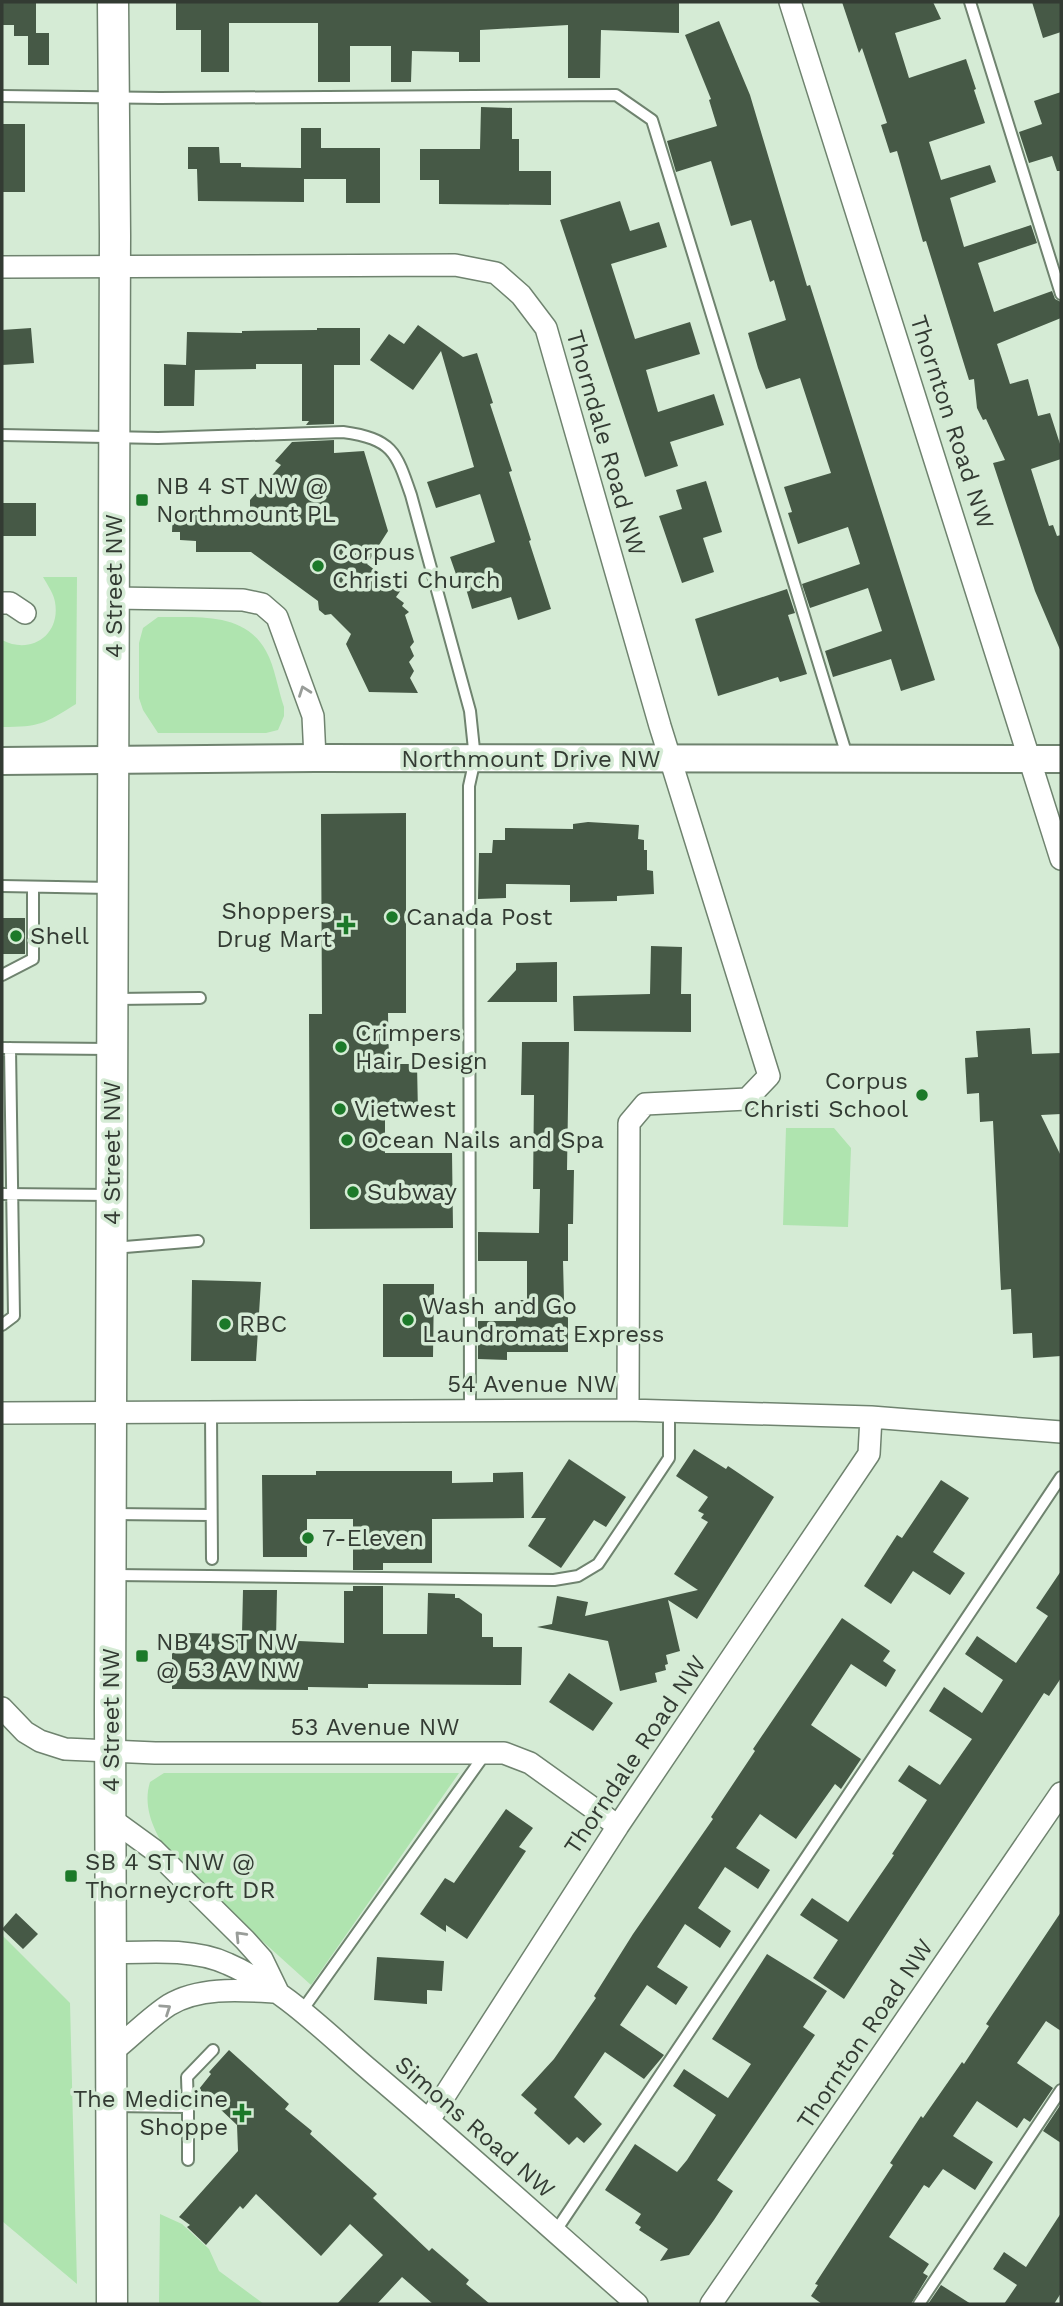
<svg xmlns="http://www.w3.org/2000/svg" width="1063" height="2306" viewBox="0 0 1063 2306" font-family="'Work Sans',sans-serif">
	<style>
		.green { fill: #afe4af }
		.building { fill: #465946 }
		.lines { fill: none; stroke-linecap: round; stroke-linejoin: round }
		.service-casing { stroke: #6f836f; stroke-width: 14 }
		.minor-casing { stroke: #6f836f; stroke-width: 24 }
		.tertiary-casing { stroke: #6f836f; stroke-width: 30 }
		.secondary-casing { stroke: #6f836f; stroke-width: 33 }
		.service { stroke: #fff; stroke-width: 10 }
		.minor { stroke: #fff; stroke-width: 21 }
		.tertiary { stroke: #fff; stroke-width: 26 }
		.secondary { stroke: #fff; stroke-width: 30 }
		.oneway { stroke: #999d99 }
		.poi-dot { fill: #1c7929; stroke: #d5ebd5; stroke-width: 2.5 }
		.labels { text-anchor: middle; stroke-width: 7; stroke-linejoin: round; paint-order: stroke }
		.street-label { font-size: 24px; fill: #333b33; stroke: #d5ebd5 }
		.poi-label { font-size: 24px; fill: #333b33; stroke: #d5ebd5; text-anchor: start }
	</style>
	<rect width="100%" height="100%" fill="#d5ebd5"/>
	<path class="green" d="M 43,577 L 77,577 L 76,704 C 44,724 40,727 2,727 L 2,640 C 30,655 61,636 55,602 C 54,594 47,584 43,577 Z
		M 158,617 C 196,618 244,611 266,651 C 275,667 278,690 284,707 L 284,716 L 278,730 L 266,733 L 158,733 L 143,710 L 139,698 L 139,643 L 143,628 Z
		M 786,1128 L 834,1128 L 851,1148 L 848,1227 L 783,1225 Z
		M 164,1773 L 459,1773 L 311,1985 L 175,1862 C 158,1839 141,1811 150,1782 Z
		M 2,1935 L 70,2003 L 77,2284 L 2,2221 Z
		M 160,2214 L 182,2224 L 209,2249 L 219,2271 L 264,2304 L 159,2304 Z"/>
	<path class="building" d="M 2,2 L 36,2 L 36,33 L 49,33 L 49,65 L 28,65 L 28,36 L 14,36 L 14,25 L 2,25 Z
		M 176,2 L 679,2 L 679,33 L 601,30 L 600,78 L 568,78 L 568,25 L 480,30 L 480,62 L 459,62 L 459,52 L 412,51 L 411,82 L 391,82 L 391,46 L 350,46 L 350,82 L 318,82 L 318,23 L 229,23 L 229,72 L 201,72 L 201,30 L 176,30 Z
		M 842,2 L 933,2 L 941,19 L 895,33 L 909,78 L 966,59 L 976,89 L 974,90 L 985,123 L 929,142 L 941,180 L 990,165 L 996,182 L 950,198 L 964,247 L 1031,225 L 1037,243 L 978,263 L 994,312 L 1052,291 L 1055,299 L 1061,302 L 1061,318 L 997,344 L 1010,384 L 1028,379 L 1038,416 L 1050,413 L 1061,447 L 1061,459 L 1031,469 L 1049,526 L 1053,525 L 1057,536 L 1061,535 L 1061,652 L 1035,591 L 993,463 L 1005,460 L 986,419 L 983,420 L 977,408 L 974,379 L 969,380 L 926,241 L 923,242 L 897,151 L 890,153 L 881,125 L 887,123 L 862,48 L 859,53 Z
		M 1032,2 L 1061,2 L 1061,32 L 1043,38 Z
		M 719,21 L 750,95 L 807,286 L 810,285 L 935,680 L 901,691 L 891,659 L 833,677 L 825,651 L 882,631 L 868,588 L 810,608 L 802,584 L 860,564 L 848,527 L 798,544 L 788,513 L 792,512 L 784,487 L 831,473 L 800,378 L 766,389 L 758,368 L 748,333 L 786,320 L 774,280 L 770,282 L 751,220 L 731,226 L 711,161 L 676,172 L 667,141 L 717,126 L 709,100 L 711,99 L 685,35 Z
		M 1061,92 L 1061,171 L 1057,171 L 1052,156 L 1029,163 L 1019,132 L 1042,124 L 1034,101 Z
		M 481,107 L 512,108 L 512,139 L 519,139 L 519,171 L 551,171 L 551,205 L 439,204 L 439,180 L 420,180 L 420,149 L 480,149 Z
		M 2,124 L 25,124 L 25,192 L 2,192 Z
		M 301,128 L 321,128 L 321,148 L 380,148 L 380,203 L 346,203 L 346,179 L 304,179 L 304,202 L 198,201 L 197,169 L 188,169 L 188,147 L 219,147 L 220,163 L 241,163 L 241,167 L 301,168 Z
		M 620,201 L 630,231 L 659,222 L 667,247 L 611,264 L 635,339 L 690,322 L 700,354 L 646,370 L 658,412 L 714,394 L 724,425 L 670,442 L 678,466 L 645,477 L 560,220 Z
		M 418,325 L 463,357 L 477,353 L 493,403 L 490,404 L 512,471 L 509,472 L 531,540 L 529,541 L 551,609 L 518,620 L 511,597 L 472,609 L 462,575 L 457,577 L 450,557 L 495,542 L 480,494 L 436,508 L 427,482 L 474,467 L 441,351 L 413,390 L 370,360 L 389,334 L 404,344 Z
		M 31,328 L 34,363 L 2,365 L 2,330 Z
		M 317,328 L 360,328 L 360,365 L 334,365 L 334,424 L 306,425 L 309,421 L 302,421 L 302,364 L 256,364 L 256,369 L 195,370 L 194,406 L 164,406 L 164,364 L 186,365 L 187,332 L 242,333 L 242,331 L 317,330 Z
		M 334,440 L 334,453 L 364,451 L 388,531 L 367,564 L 401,590 L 396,597 L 404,603 L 402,606 L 409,612 L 405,615 L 414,642 L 410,647 L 414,656 L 409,662 L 414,671 L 410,678 L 418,693 L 369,692 L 346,644 L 351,634 L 331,614 L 325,615 L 319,610 L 318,601 L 251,552 L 196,552 L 196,541 L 180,540 L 180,532 L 172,532 L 173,511 L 250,512 L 250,500 L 281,465 L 275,461 L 292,442 Z
		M 706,481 L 722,532 L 703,538 L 714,572 L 682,583 L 659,516 L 682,509 L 676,490 Z
		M 2,503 L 36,503 L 36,536 L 2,536 Z
		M 787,589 L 795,613 L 788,615 L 807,674 L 780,682 L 778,677 L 718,696 L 695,619 Z
		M 406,813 L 406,1013 L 388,1013 L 389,1064 L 417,1064 L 418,1114 L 385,1114 L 385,1153 L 452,1153 L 453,1228 L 310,1229 L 309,1014 L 322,1014 L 321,814 Z
		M 588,822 L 639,825 L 638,839 L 644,840 L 644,850 L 647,850 L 647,870 L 653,871 L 654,894 L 617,896 L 617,901 L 570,902 L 570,885 L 506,884 L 506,898 L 478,899 L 479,853 L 492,853 L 493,840 L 505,840 L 505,828 L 573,829 L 573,824 Z
		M 2,918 L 25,918 L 25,954 L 2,954 Z
		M 651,946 L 682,947 L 681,994 L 691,994 L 691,1032 L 574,1031 L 573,996 L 650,994 Z
		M 557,962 L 557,1002 L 487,1002 L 516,970 L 516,963 Z
		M 1030,1028 L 1032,1054 L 1061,1053 L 1061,1114 L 1041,1115 L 1061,1156 L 1061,1356 L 1033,1358 L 1032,1333 L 1013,1334 L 1011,1289 L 1001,1290 L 993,1121 L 980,1122 L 979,1093 L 967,1094 L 965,1058 L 978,1057 L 976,1031 Z
		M 522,1042 L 569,1042 L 567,1170 L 574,1170 L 573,1224 L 568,1224 L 568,1261 L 563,1261 L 564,1300 L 568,1300 L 568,1352 L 507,1352 L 507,1360 L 478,1359 L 478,1321 L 516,1321 L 516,1300 L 527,1300 L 527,1261 L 478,1261 L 478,1232 L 539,1233 L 540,1189 L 533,1189 L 534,1095 L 521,1095 Z
		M 192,1280 L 261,1282 L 256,1361 L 191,1361 Z
		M 383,1284 L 434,1284 L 433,1357 L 383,1357 Z
		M 694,1449 L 726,1469 L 728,1466 L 774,1497 L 697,1619 L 668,1600 L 680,1651 L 666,1655 L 668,1664 L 665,1665 L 666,1670 L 655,1673 L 657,1682 L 620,1691 L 608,1641 L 537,1627 L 552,1624 L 557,1596 L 588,1602 L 585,1616 L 698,1590 L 674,1574 L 708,1522 L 701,1518 L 704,1514 L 698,1511 L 708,1497 L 676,1476 Z
		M 569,1459 L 626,1497 L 606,1527 L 594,1520 L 561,1568 L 528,1546 L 546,1518 L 531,1518 Z
		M 316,1471 L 452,1471 L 452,1483 L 493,1482 L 493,1473 L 523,1472 L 524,1518 L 432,1519 L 432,1563 L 383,1563 L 383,1570 L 353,1570 L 353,1519 L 307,1519 L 307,1557 L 263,1557 L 262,1475 L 316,1475 Z
		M 941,1480 L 969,1498 L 933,1552 L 965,1573 L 950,1595 L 913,1571 L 891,1604 L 864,1586 L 897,1535 L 902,1538 Z
		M 1061,1571 L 1061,1678 L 1049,1696 L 1044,1693 L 844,1999 L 813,1978 L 838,1940 L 800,1915 L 812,1898 L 848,1922 L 894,1855 L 892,1854 L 927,1800 L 898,1781 L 909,1765 L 940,1785 L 972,1739 L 929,1711 L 944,1687 L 982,1713 L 1003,1680 L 965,1654 L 977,1636 L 1016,1663 L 1048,1616 L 1036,1608 Z
		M 353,1586 L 383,1586 L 383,1634 L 427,1634 L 428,1593 L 455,1594 L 455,1598 L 459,1598 L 482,1614 L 482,1637 L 493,1637 L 493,1647 L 522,1647 L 521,1685 L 368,1684 L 368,1688 L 308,1687 L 308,1690 L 172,1689 L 172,1650 L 184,1650 L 185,1633 L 242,1634 L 243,1590 L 277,1590 L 276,1640 L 344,1643 L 344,1591 L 353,1591 Z
		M 842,1618 L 890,1651 L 883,1661 L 896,1670 L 886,1687 L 851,1664 L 811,1725 L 861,1759 L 841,1789 L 835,1784 L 796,1839 L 760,1814 L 736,1848 L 770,1870 L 758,1889 L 725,1867 L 698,1908 L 731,1931 L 720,1948 L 685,1924 L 657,1967 L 688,1987 L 676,2005 L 647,1985 L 620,2025 L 664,2055 L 644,2079 L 605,2052 L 574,2097 L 602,2124 L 584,2143 L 577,2137 L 569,2145 L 534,2113 L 537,2109 L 521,2095 L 554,2059 L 596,1998 L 594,1996 L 633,1934 L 713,1819 L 711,1817 L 755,1751 L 753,1749 Z
		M 569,1673 L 613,1703 L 593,1731 L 549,1702 Z
		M 506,1809 L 533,1828 L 519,1847 L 526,1851 L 467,1939 L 446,1925 L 446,1932 L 420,1914 L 445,1878 L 454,1883 Z
		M 1061,1912 L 1061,2031 L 1046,2021 L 1017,2063 L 1053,2088 L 1030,2122 L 1024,2118 L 1017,2128 L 977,2101 L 953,2136 L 993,2162 L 975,2190 L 943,2169 L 929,2188 L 924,2185 L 889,2237 L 929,2264 L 923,2273 L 928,2276 L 911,2304 L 822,2304 L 811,2296 L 818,2285 L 815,2284 L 893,2165 L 890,2163 L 921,2116 L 923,2118 L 962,2062 L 964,2064 L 989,2026 L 986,2024 Z
		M 16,1913 L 38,1934 L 23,1949 L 2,1929 Z
		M 767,1954 L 827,1991 L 803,2027 L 815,2035 L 717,2180 L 733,2191 L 714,2220 L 689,2255 L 660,2261 L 668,2249 L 639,2230 L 641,2227 L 635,2223 L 641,2214 L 605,2190 L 635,2144 L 677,2172 L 687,2160 L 716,2115 L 673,2086 L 684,2069 L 728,2098 L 751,2064 L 712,2039 Z
		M 377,1957 L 444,1961 L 442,1991 L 427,1990 L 427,2004 L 374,2000 Z
		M 229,2050 L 289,2104 L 285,2109 L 312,2131 L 310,2134 L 377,2194 L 373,2198 L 429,2251 L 432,2248 L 469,2280 L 466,2284 L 490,2304 L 433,2304 L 402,2277 L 377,2304 L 337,2304 L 383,2255 L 350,2224 L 321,2256 L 256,2194 L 243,2209 L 240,2206 L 206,2245 L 187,2227 L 190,2225 L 179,2217 L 238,2151 L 237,2125 L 199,2089 L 211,2074 L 209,2072 Z
		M 1061,2104 L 1061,2143 L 1043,2131 Z
		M 1061,2213 L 1061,2293 L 1054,2304 L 1004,2304 L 1017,2285 L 993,2269 L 1004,2252 L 1026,2267 Z
		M 941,2285 L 971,2304 L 928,2304 Z"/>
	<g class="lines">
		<g class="service-casing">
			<path id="service" d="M 970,2 L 1061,294
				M 2,96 L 160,98 L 616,95 L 652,120 L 848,759
				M 2,435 L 158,438 L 343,432 C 392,439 396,451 411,495 L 470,711 L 475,759 L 469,786 L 470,1411
				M 2,886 L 111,888
				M 2,975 L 33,959 L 33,887
				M 115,999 L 200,998
				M 2,1048 L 111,1049
				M 2,1194 L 111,1195
				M 113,1248 L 198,1241
				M 2,1325 L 14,1316 L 10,1048
				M 211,1413 L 212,1559
				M 112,1514 L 211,1515
				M 114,1575 L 554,1580 L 578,1576 L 598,1564 L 625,1524 L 669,1458 L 669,1411
				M 301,2012 L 485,1754
				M 112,2106 L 188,2107 L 187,2077 L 213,2050
				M 188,2107 L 188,2160
				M 555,2232 L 1061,1477
				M 919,2304 L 1061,2090"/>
		</g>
		<g class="minor-casing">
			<path id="minor" d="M 790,2 L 1061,859
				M 2,267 L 455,265 L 496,273 L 521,295 L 546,328 L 660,726 L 769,1076 L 747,1099 L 645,1104 L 629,1123 L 628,1410
				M 113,598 L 243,600 L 262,604 L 277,617 L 313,716 L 315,758
				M 2,603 L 10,603 L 25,613
				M 2,1413 L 628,1410 L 871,1417 L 1061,1432
				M 2,1708 L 25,1732 L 40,1741 L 65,1749 L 155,1753 L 504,1753 L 530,1763 L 618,1826
				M 110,1818 L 154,1850 L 245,1940 L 262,1959 L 278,1992
				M 112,1953 C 148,1952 194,1948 228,1964 C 283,1988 327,2034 372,2072 C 462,2148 549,2227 637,2304
				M 113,2051 C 131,2037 149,2018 169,2005 C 199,1987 239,1990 273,1992
				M 429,2120 L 618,1826 L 869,1454 L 871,1417
				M 711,2304 L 1061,1793"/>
		</g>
		<g class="tertiary-casing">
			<path id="tertiary" d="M 2,761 L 315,758 L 1061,759"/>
		</g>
		<g class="secondary-casing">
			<path id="secondary" d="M 112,2304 L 110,1711 L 115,236 L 113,2"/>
		</g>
		<use href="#service" class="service"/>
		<use href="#minor" class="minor"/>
		<use href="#tertiary" class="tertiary"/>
		<use href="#secondary" class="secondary"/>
	</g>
	<defs><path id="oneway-chevron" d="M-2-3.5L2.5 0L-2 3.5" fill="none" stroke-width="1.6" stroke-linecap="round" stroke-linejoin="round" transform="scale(1.75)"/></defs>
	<g class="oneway">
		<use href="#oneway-chevron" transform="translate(304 691) rotate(-110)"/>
		<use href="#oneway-chevron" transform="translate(240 1936) rotate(-134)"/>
		<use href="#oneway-chevron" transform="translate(166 2009) rotate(-34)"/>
	</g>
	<g class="poi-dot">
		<rect x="135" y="493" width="14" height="14" rx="3.5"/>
		<circle cx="318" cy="566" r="7"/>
		<circle cx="392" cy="917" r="7"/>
		<path d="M342.5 914.5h7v7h7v7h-7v7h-7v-7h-7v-7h7z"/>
		<circle cx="16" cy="936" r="7"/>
		<circle cx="341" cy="1047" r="7"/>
		<circle cx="922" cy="1095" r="7"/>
		<circle cx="340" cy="1109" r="7"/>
		<circle cx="347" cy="1140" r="7"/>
		<circle cx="353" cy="1192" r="7"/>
		<circle cx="408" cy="1320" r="7"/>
		<circle cx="225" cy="1324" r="7"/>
		<circle cx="308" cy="1538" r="7"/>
		<rect x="135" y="1649" width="14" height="14" rx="3.5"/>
		<rect x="64" y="1869" width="14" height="14" rx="3.5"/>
		<path d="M238.5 2102.5h7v7h7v7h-7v7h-7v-7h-7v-7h7z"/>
	</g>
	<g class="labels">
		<g class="street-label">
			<text transform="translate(952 422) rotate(72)" y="8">Thornton Road NW</text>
			<text transform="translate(606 443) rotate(74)" y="8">Thorndale Road NW</text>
			<text transform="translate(114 586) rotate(-90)" y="8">4 Street NW</text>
			<text x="531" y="767">Northmount Drive NW</text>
			<text transform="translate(112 1153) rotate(-90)" y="8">4 Street NW</text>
			<text x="532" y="1392">54 Avenue NW</text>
			<text transform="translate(111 1720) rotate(-90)" y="8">4 Street NW</text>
			<text x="375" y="1735">53 Avenue NW</text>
			<text transform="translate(635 1755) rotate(-56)" y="8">Thorndale Road NW</text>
			<text transform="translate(865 2034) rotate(-56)" y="8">Thornton Road NW</text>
			<text transform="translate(475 2127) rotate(41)" y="8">Simons Road NW</text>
		</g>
		<g class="poi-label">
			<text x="156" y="494">NB 4 ST NW @<tspan x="156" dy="28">Northmount PL</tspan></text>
			<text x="332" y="560">Corpus<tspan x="332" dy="28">Christi Church</tspan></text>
			<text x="332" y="919" text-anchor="end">Shoppers<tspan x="332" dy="28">Drug Mart</tspan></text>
			<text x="406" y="925">Canada Post</text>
			<text x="30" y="944">Shell</text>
			<text x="355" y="1041">Crimpers<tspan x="355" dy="28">Hair Design</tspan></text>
			<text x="908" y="1089" text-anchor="end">Corpus<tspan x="908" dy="28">Christi School</tspan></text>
			<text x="354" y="1117">Vietwest</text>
			<text x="361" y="1148">Ocean Nails and Spa</text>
			<text x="367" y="1200">Subway</text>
			<text x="422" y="1314">Wash and Go<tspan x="422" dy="28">Laundromat Express</tspan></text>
			<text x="239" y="1332">RBC</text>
			<text x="322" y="1546">7-Eleven</text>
			<text x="156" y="1650">NB 4 ST NW<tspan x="156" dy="28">@ 53 AV NW</tspan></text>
			<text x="85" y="1870">SB 4 ST NW @<tspan x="85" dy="28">Thorneycroft DR</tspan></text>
			<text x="228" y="2107" text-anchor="end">The Medicine<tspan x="228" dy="28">Shoppe</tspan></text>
		</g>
	</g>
	<rect width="1063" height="2306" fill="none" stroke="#333b33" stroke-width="7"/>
</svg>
